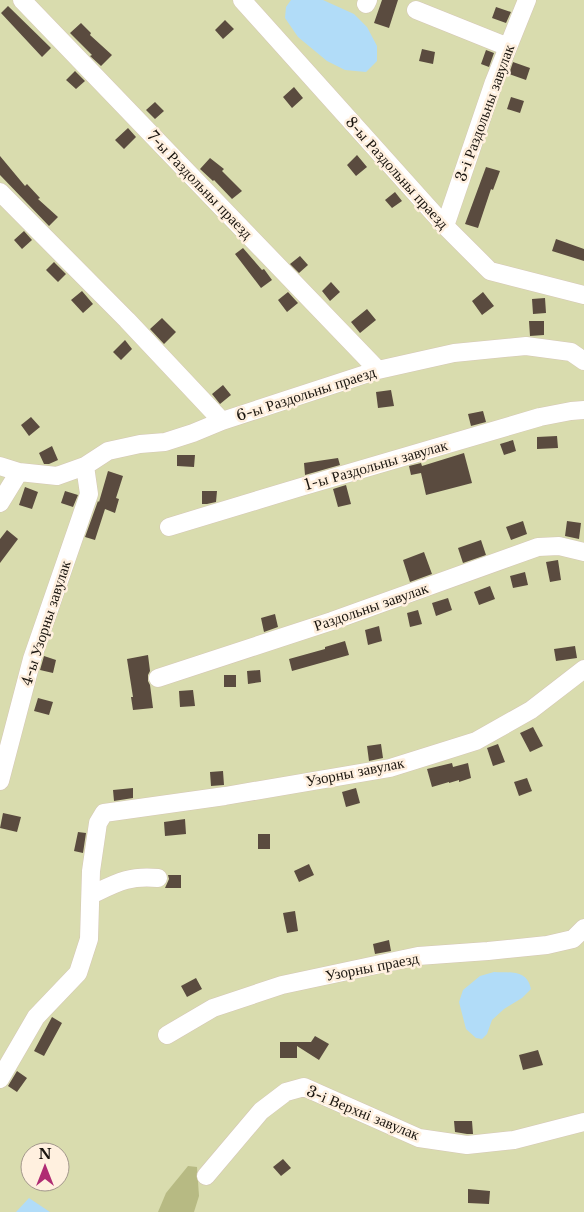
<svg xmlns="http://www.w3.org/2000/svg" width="584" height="1212" viewBox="0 0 584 1212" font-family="'Libre Baskerville',serif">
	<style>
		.green { fill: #d9dcae; fill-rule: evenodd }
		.forest { fill: #b7ba83 }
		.water { fill: #b1dcf8 }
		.building { fill: #5a4b3f }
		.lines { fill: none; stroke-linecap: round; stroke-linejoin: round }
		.minor-casing { stroke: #d5c7b6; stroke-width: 19 }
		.minor { stroke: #fff; stroke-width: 18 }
		.labels { text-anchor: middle; stroke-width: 5; stroke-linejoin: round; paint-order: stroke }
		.street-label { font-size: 15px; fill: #1a150f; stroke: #fff0df }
	</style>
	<rect width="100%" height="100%" fill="#fff0df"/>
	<path class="green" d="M 0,0 L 584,0 L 584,1212 L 0,1212 ZM 30,1152 L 60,1152 L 60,1182 L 30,1182 Z"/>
	<path class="forest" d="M 188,1166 L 197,1167 L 199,1196 L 194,1212 L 158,1212 L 166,1193 Z"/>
	<path class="water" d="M 291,0 L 323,0 L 354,14 L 367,27 L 377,46 L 377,61 L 366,72 L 345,70 L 327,61 L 298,37 L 285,18 L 286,7 Z
		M 494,972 C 510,973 527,969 531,989 L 522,998 L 504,1009 L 492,1020 L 487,1034 L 482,1039 L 476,1038 L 466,1029 L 459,1002 L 463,990 L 480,976 Z
		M 29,1198 L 50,1212 L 16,1212 Z"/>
	<path class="building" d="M 382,0 L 398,0 L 389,28 L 374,23 Z
		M 8,6 L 51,48 L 42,57 L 1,13 Z
		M 496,7 L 511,12 L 506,23 L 492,18 Z
		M 225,20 L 234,29 L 223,39 L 215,30 Z
		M 81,23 L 91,33 L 90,35 L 112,55 L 101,66 L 90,56 L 92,55 L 70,33 Z
		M 422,49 L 435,52 L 433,64 L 419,61 Z
		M 486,50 L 494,53 L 489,67 L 481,64 Z
		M 513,62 L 530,68 L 526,80 L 509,74 Z
		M 75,71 L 85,81 L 76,89 L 66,80 Z
		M 294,87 L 303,98 L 292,108 L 283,97 Z
		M 511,97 L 524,101 L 520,113 L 507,109 Z
		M 155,102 L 164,111 L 155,119 L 146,110 Z
		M 128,128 L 136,137 L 124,149 L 115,140 Z
		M 357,155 L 367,167 L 356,176 L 347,165 Z
		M 0,156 L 25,186 L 27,184 L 40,198 L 38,199 L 58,217 L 49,226 L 0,175 Z
		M 210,158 L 224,169 L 222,171 L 242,191 L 232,199 L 214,180 L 213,181 L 200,169 Z
		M 486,167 L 500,171 L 493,190 L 491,189 L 478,228 L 465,224 Z
		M 395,192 L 402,201 L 392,208 L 385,200 Z
		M 24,231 L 32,240 L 22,249 L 14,240 Z
		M 556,239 L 584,249 L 584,261 L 552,251 Z
		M 243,248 L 262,270 L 264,269 L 272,280 L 261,288 L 235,254 Z
		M 300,256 L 308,265 L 299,273 L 290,264 Z
		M 54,262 L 66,274 L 58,282 L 46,270 Z
		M 331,282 L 340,292 L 330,301 L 322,291 Z
		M 82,291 L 93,304 L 83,313 L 71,300 Z
		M 288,292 L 298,303 L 287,312 L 278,300 Z
		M 483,292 L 494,306 L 482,315 L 472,301 Z
		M 545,298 L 546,313 L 533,314 L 532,299 Z
		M 367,309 L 376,320 L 360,333 L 351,322 Z
		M 162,318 L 176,332 L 164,344 L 150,329 Z
		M 529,321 L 544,321 L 544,335 L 530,336 Z
		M 125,340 L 132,349 L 121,360 L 113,352 Z
		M 223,385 L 231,395 L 220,404 L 212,394 Z
		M 391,390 L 394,406 L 378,408 L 376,392 Z
		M 483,411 L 486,422 L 471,426 L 468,414 Z
		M 31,417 L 40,427 L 29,436 L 21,425 Z
		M 557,436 L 558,448 L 537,449 L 537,437 Z
		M 513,440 L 516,451 L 504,455 L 500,444 Z
		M 52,446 L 58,460 L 49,464 L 44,464 L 39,453 Z
		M 464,453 L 472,483 L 426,495 L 421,473 L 411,475 L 409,466 L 421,463 L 422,466 Z
		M 177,455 L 195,455 L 194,467 L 177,466 Z
		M 338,458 L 340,465 L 305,475 L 304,463 Z
		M 108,471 L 123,476 L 116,498 L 119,499 L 115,513 L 105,509 L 95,540 L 85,537 L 98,501 L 99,502 Z
		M 346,485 L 351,504 L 338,507 L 333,489 Z
		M 25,487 L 38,492 L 32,509 L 19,505 Z
		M 65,491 L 78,495 L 73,507 L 61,503 Z
		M 202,491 L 217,491 L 216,502 L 207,504 L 202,504 Z
		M 523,521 L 527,534 L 511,540 L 506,527 Z
		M 567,521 L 581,523 L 579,539 L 565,536 Z
		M 7,530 L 18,539 L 0,563 L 0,539 Z
		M 481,540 L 486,555 L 463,563 L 458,548 Z
		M 424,552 L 432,574 L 410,582 L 403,560 Z
		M 558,560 L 561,580 L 550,582 L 546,562 Z
		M 525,572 L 528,585 L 513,588 L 510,576 Z
		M 490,586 L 495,599 L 479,605 L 474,592 Z
		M 448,598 L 452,610 L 436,616 L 432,603 Z
		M 418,610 L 422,624 L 410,627 L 407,613 Z
		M 275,614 L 278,627 L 264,632 L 261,618 Z
		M 379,626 L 382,641 L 368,645 L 365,630 Z
		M 345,641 L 349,655 L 292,671 L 289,659 L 325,649 L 325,647 Z
		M 575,646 L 577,658 L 556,661 L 554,649 Z
		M 148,655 L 150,671 L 148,675 L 148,681 L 150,685 L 153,708 L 133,710 L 131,697 L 133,697 L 127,659 Z
		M 44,656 L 56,660 L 53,673 L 40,670 Z
		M 260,670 L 261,682 L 248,684 L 247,671 Z
		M 224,675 L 236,675 L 236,687 L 224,687 Z
		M 193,690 L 195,706 L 180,707 L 179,691 Z
		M 38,698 L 53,702 L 49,715 L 34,711 Z
		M 533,727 L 543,746 L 530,752 L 520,733 Z
		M 381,744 L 383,758 L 369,761 L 367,746 Z
		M 498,744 L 505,762 L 493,766 L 487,748 Z
		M 452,763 L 453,767 L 468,763 L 471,778 L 459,782 L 459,780 L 449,783 L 449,782 L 432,787 L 427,769 Z
		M 223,771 L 224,785 L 211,786 L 210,772 Z
		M 527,778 L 532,791 L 519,796 L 514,782 Z
		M 133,788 L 133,798 L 114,801 L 113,790 Z
		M 356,788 L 360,803 L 346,807 L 342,792 Z
		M 3,813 L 21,817 L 17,832 L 0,828 Z
		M 185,819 L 186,834 L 165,836 L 164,822 Z
		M 78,832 L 86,833 L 83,853 L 74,851 Z
		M 258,834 L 270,834 L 270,849 L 258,849 Z
		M 309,864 L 314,875 L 299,882 L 294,871 Z
		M 168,875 L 181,875 L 181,888 L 165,888 L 169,879 Z
		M 295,911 L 298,931 L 287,933 L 283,913 Z
		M 389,940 L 391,951 L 375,954 L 373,944 Z
		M 196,978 L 202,989 L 187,997 L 181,986 Z
		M 52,1017 L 62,1023 L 44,1056 L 34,1051 Z
		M 315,1036 L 329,1044 L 319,1060 L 297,1046 L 297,1058 L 280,1058 L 280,1042 L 311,1042 Z
		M 538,1050 L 543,1065 L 523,1070 L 519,1055 Z
		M 17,1071 L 27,1078 L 17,1092 L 8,1086 Z
		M 454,1121 L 472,1121 L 473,1134 L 467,1134 L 455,1132 Z
		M 283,1159 L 291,1168 L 281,1176 L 273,1167 Z
		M 468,1189 L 490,1191 L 489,1204 L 468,1203 Z"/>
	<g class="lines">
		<g class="minor-casing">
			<path id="minor" d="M 22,0 L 378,370
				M 242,0 L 445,226 L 490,271 L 584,295
				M 366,4 L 368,0
				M 416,10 L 508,47
				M 0,192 L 127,320 L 222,421 L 378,370 L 454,353 L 526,346 L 571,352 L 584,361
				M 445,226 L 494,82 L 527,0
				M 0,466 L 19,472 L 57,476 L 85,466 L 108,451 L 140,444 L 165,442 L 193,433 L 222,421
				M 0,503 L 19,472
				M 169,527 L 301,487 L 540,417 L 571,411 L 584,410
				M 158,678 L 332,621 L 538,547 L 559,546 L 584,552
				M 0,781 L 32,659 L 89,494 L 85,466
				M 91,895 C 116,883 129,875 158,878
				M 167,1035 L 213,1008 L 282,985 L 418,956 L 488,951 L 547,945 L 573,939 L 584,928
				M 0,1079 L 36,1017 L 78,973 L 89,939 L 91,871 L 98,823 L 104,813 L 225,796 L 390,768 L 476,741 L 531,710 L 584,669
				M 206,1176 L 261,1111 L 286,1092 L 304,1087 L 419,1138 L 467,1145 L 514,1140 L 584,1122"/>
		</g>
		<use href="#minor" class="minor"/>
	</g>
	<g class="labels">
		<g class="street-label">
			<text transform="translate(485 113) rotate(-70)" y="5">3-і Раздольны завулак</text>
			<text transform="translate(397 173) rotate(48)" y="5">8-ы Раздольны праезд</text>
			<text transform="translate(200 185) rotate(46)" y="5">7-ы Раздольны праезд</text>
			<text transform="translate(306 394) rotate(-18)" y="5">6-ы Раздольны праезд</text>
			<text transform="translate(376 465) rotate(-16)" y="5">1-ы Раздольны завулак</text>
			<text transform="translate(371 607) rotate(-19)" y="5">Раздольны завулак</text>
			<text transform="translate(46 623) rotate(-72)" y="5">4-ы Узорны завулак</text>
			<text transform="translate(355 772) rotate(-11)" y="5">Узорны завулак</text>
			<text transform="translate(372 967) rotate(-11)" y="5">Узорны праезд</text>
			<text transform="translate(363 1113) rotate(22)" y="5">3-і Верхні завулак</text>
		</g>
	</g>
	<g transform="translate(45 1167)"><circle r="24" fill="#fff0df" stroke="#a3988c"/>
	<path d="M0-4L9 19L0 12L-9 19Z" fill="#b02c73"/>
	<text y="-8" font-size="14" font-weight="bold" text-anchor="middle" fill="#1a150f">N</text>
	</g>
</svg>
